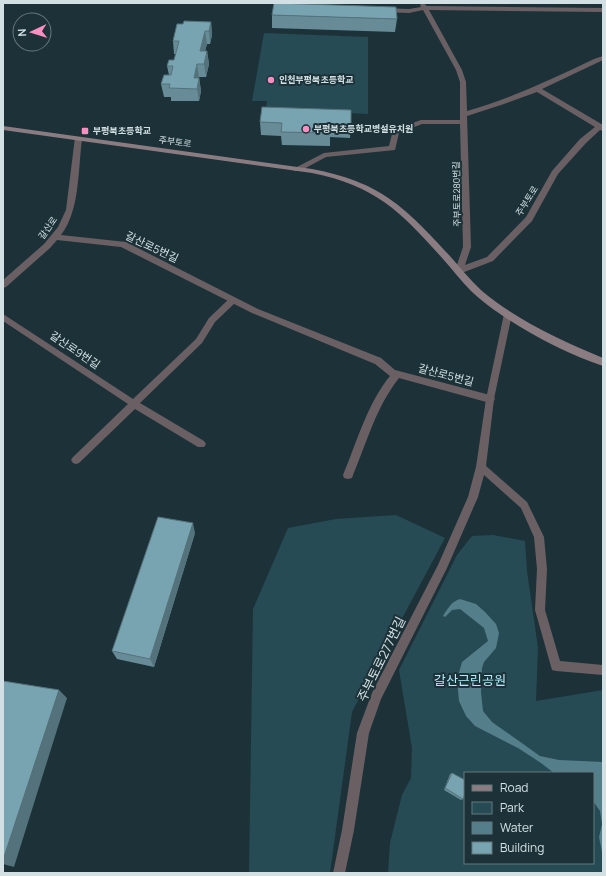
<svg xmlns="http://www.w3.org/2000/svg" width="606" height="876" viewBox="0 0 606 876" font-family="Manrope,'Noto Sans KR',sans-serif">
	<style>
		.green { fill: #264b55; fill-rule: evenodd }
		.water { fill: #547e8a }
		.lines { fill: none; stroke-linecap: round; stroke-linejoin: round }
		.service { fill: #6a6064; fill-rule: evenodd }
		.minor { fill: #6a6064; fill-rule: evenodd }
		.secondary { fill: #8b7c82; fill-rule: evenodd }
		.wall { fill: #678c97 }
		.shaded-wall { fill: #54727b }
		.building { fill: #78a3b0; stroke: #54727b }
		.poi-dot { fill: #fc8fc2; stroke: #1c3238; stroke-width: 1.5 }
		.labels { text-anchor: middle; stroke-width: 4; stroke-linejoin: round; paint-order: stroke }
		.far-poi-label { font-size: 9px; font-weight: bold; fill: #d3e0e3; stroke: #1c3238; text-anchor: start }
		.far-street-label { font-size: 9px; fill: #d3e0e3; stroke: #1c3238 }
		.street-label { font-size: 11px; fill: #d3e0e3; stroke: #1c3238 }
		.near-street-label { font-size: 13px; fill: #d3e0e3; stroke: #1c3238 }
		.near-park-label { font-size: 13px; fill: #b1ecfd; stroke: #1c3238 }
	</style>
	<rect width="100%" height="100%" fill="#1c3238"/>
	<path class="green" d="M 264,33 L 368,37 L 368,114 L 266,109 L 267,101 L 252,101 Z
		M 396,515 L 445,538 L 352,712 L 330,873 L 249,873 L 253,609 L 288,528 L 336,519 Z
		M 493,535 L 525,541 L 527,571 L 538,648 L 536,701 L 603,690 L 603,873 L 388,873 L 390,843 L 402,795 L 411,778 L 412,748 L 399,670 L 457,555 L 472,536 ZM 465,773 L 593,773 L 593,863 L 465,863 Z"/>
	<path class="water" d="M 460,599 L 476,604 L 485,612 L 496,624 L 499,633 L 496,648 L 484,662 L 482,668 L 481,692 L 483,711 L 492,722 L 540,756 L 559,760 L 603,762 L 603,857 L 599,837 L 602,824 L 600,811 L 593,801 L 593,773 L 554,773 L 541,763 L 518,748 L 475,726 L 466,716 L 459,701 L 457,680 L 462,662 L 488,641 L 484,628 L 460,609 L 452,610 L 445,617 L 443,616 C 448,608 451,602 460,599 Z"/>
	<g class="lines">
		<path class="service" d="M 233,297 L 237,300 L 236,302 L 215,322 L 202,343 L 140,403 L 204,441 L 206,444 L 204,447 L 198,447 L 135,409 L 79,463 L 76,464 L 73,463 L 71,460 L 73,457 L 128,404 L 3,321 L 3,314 L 133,399 L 196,339 L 209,318 L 230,298 Z
			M 508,311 L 512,314 L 494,399 L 486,466 L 527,502 L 544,537 L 547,569 L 545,610 L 560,661 L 603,665 L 603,675 L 556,671 L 552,670 L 535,610 L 537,569 L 534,537 L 521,508 L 484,475 L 478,497 L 447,568 L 381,699 L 369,733 L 354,830 L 345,873 L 333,873 L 342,830 L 357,733 L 372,693 L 438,565 L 468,497 L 476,467 L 486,399 L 504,314 Z"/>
		<path class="minor" d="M 300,3 L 314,3 L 330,7 L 327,9 Z
			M 423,3 L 427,6 L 603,8 L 603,12 L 429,10 L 462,70 L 466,82 L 467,111 C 512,98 552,79 594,59 L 603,56 L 603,60 L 542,89 L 603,125 L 603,131 L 600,130 L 586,143 L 558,174 L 532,221 L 493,261 L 459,274 L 455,271 L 463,247 L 460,124 L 422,124 L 399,133 L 395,150 L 326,157 L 300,171 L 294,171 L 293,169 L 324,153 L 389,146 L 393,130 L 421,120 L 460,120 L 460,82 L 456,70 L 423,10 L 409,13 L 383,12 L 380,10 L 383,8 L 409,9 L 421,7 L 420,5 ZM 537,92 L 595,127 L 580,139 L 552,171 L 526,217 L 487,257 L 465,265 L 471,247 L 467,116 L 504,104 Z
			M 75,137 L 81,137 L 82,139 C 78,169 80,211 61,235 L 126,242 L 258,309 L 381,358 L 395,370 L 490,395 L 493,396 L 495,399 L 493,402 L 490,403 L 399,378 C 376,407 367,442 353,475 L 352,478 L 348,479 L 344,478 L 343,475 C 357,442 367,404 390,376 L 375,364 L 252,313 L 121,247 L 57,240 L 50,248 L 6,287 L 3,288 L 3,280 L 44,244 L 58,227 L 66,210 Z"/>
		<path class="secondary" d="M 3,126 L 312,169 C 380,182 404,206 449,255 C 460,267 470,280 482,291 C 518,321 560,340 603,358 L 603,366 C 561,352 503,321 471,291 C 461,281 453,270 443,259 C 401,212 376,186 312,173 L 3,130 Z"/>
	</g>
	<path class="wall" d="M 272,15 L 397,19 L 395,32 L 272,28 Z
		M 211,22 L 212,35 L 210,44 L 207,44 L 205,51 L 207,51 L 209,64 L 206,77 L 199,77 L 201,91 L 199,101 L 171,101 L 171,97 L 164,97 L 161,84 L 169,75 L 167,66 L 174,60 L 176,54 L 174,54 L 173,41 L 183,24 Z
		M 260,122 L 351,125 L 350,138 L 330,137 L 330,146 L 282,145 L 281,136 L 261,135 Z
		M 195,533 L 154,667 L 117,659 L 112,651 Z
		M 452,773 L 463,799 L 461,800 L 444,790 L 450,774 Z"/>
	<path class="shaded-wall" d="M 211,22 L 212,35 L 210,44 L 209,31 Z
		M 205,31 L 207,44 L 202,63 L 200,51 Z
		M 207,51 L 209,64 L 206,77 L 204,64 Z
		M 197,64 L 199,77 L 196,89 L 194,78 Z
		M 199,78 L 201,91 L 199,101 L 197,89 Z
		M 193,523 L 195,533 L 154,667 L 150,659 Z
		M 59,690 L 67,698 L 14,867 L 3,864 L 3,860 Z"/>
	<path class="building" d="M 274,3 L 396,7 L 397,19 L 272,15 Z
		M 184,21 L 211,22 L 209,31 L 205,31 L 200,51 L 207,51 L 204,64 L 197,64 L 194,78 L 199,78 L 197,89 L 169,88 L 170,84 L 161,84 L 164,75 L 171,75 L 173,66 L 167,66 L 169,60 L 174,60 L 179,41 L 173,41 L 177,24 L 183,24 Z
		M 262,107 L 351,110 L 351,125 L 330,124 L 330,133 L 281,132 L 282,123 L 260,122 Z
		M 158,517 L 193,523 L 150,659 L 112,651 Z
		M 3,681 L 59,690 L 3,860 Z
		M 452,773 L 465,780 L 465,793 L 463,799 L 445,788 Z"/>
	<g class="poi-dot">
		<circle cx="271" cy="80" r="4"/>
		<circle cx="306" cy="129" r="4"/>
		<rect x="81" y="127" width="8" height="8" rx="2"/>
	</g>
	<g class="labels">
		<g class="far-poi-label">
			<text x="279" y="83">인천부평북초등학교</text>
			<text x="314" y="132">부평북초등학교병설유치원</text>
			<text x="93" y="134">부평북초등학교</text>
		</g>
		<g class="far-street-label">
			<text transform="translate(175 142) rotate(8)" y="3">주부토로</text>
			<text transform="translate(457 194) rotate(-91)" y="3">주부토로280번길</text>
			<text transform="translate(527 201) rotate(-58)" y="3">주부토로</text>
			<text transform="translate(48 228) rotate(-55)" y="3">갈산로</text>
		</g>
		<g class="street-label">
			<text transform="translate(152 247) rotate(25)" y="4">갈산로5번길</text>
			<text transform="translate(75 350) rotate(34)" y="4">갈산로9번길</text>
			<text transform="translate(446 375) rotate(15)" y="4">갈산로5번길</text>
		</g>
		<g class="near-street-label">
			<text transform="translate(381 659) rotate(-64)" y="5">주부토로277번길</text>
		</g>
		<g class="near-park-label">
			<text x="470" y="685">갈산근린공원</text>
		</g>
	</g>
	<rect width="606" height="876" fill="none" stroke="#d3e0e3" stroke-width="8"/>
	<rect x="464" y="772" width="130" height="92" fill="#1c3238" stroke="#65787c"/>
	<rect x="472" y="785" width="20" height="6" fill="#8b7c82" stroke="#65787c"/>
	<text x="500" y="792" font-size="12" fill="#d3e0e3">Road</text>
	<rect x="472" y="802" width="20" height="12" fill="#264b55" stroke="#65787c"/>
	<text x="500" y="812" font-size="12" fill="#d3e0e3">Park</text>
	<rect x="472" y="822" width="20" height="12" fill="#547e8a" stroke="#65787c"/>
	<text x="500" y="832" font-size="12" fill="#d3e0e3">Water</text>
	<rect x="472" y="842" width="20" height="12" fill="#78a3b0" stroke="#65787c"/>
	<text x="500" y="852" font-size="12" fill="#d3e0e3">Building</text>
	<g transform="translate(32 32) rotate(266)"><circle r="19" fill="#1c3238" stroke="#65787c"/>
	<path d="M0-3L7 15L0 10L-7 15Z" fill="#fc8fc2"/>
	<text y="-6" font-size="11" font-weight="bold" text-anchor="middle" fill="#d3e0e3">N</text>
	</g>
</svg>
